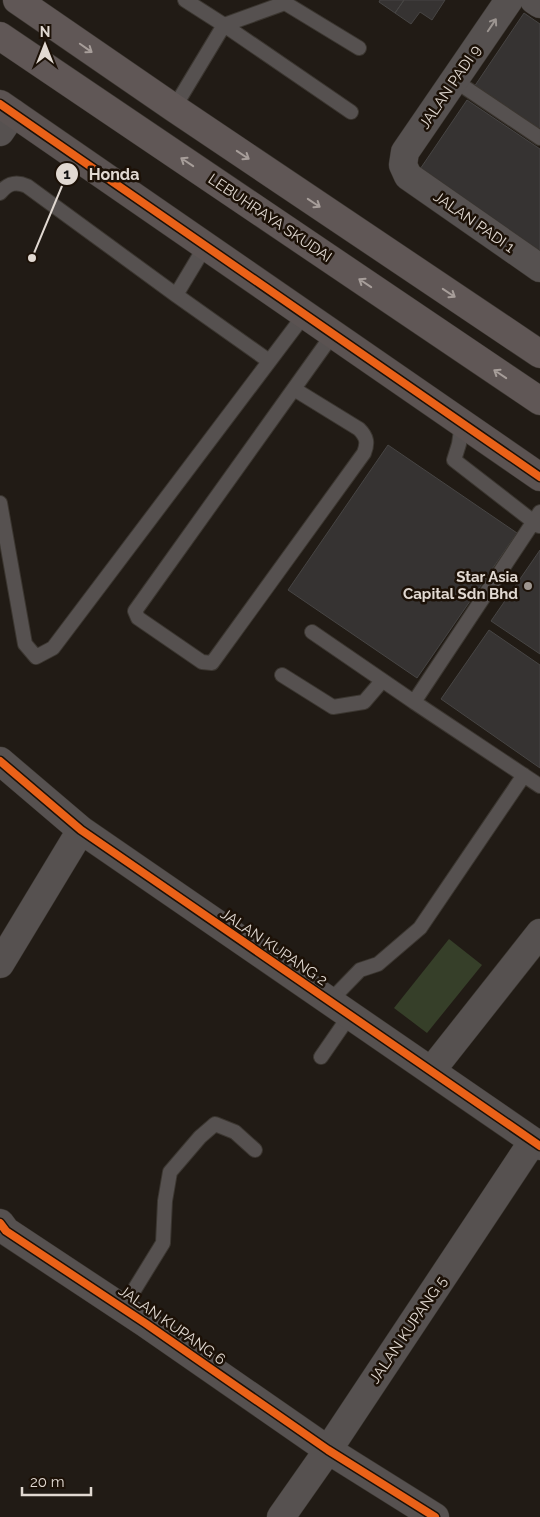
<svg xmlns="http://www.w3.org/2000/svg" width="540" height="1517" viewBox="0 0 540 1517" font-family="Raleway,sans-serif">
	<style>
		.green { fill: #363f29 }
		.building { fill: #363332; stroke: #474544 }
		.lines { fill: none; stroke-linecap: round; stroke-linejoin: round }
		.lane-casing { stroke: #3b3630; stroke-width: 16 }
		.street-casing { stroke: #3b3630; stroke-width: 29 }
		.secondary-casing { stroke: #3b3630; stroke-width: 29 }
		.highway-casing { stroke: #3b3630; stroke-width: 29 }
		.lane { stroke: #565150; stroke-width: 14 }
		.street { stroke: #565150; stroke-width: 28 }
		.secondary { stroke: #5b5352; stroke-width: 28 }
		.highway { stroke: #605756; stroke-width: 28 }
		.cycleway-casing { stroke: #1c1107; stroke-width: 11 }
		.cycleway { stroke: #ea6118; stroke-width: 8 }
		.oneway { stroke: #9c9591 }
		.oneway2 { stroke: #a79e9a }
		.poi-dot { fill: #9e9690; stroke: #1c1107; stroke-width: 2 }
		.labels { text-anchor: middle; stroke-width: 5; stroke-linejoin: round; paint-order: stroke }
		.street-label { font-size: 15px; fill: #e1d9d2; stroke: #1c1107 }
		.poi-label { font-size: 15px; font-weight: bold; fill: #e1d9d2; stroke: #1c1107; text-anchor: end }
		.leader { fill: none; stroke: #e1d9d2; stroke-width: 2 }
		.callout-dot { fill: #e1d9d2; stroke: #1c1107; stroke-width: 2 }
		.mark-label { font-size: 15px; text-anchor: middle; font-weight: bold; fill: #111 }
		.callout-label { font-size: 16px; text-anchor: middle; font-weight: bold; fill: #e1d9d2; stroke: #1c1107; stroke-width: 5; stroke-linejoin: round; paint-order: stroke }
	</style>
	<rect width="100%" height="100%" fill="#211b15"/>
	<path class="green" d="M 449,939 L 482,965 L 427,1033 L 394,1008 Z"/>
	<path class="building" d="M 380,0 L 404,0 L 395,13 L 379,2 Z
		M 404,0 L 445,0 L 432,20 L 420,12 L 411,24 L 395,13 Z
		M 524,13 L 540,24 L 540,131 L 474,87 Z
		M 467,100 L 540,149 L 540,258 L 416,175 Z
		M 388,445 L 517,533 L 417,678 L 288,590 Z
		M 540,550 L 540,654 L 491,621 Z
		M 489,630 L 540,665 L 540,768 L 441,699 Z"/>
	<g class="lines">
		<g class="lane-casing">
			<path id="lane" d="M 185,0 L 224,25 L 351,112
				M 454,80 L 540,138
				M 174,108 L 224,25 L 285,3 L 359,48
				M 0,193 C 8,183 16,181 27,186 L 176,295 L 269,361
				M 176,295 L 206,245
				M 294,389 L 359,429 C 367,437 368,443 364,453 L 212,663 L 202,662 L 138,618 L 135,611 L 333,334
				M 462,423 L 459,444 L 454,460 L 539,526
				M 0,503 L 25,644 L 36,657 L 53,648 L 305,314
				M 540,512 L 414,702 L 540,786
				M 312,632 L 414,702
				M 282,675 L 333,707 L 364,702 L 382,681
				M 330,1001 L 360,970 L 378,964 L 420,928 L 524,775
				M 321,1057 L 350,1015
				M 123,1308 L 163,1243 L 165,1201 L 170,1172 L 200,1137 L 215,1124 L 235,1132 L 255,1150"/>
		</g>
		<g class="street-casing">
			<path id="street" d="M 509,0 L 405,152 L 403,165 L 408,176 L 540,268
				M 534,0 L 540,4
				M 0,132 L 13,113
				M 0,761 L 81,830 L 540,1146
				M 0,964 L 81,830
				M 431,1071 L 540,933
				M 0,1223 L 6,1231 L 145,1323 L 328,1450 L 435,1517
				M 281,1517 L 328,1450 L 533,1141"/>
		</g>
		<g class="secondary-casing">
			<path id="secondary" d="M 0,104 L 540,477"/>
		</g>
		<g class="highway-casing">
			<path id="highway" d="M 17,0 L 174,108 L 540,354
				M 0,36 L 540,401"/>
		</g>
		<use href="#lane" class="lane"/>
		<use href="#street" class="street"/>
		<use href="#secondary" class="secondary"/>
		<use href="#highway" class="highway"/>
		<g class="cycleway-casing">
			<path id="cycleway" d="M 0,104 L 540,477
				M 0,761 L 81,830 L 540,1146
				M 0,1223 L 6,1231 L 145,1323 L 328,1450 L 435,1517"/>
		</g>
		<use href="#cycleway" class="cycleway"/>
	</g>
	<defs><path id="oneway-shaft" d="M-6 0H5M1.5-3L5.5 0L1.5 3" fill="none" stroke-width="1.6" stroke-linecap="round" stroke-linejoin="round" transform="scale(1.25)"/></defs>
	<use class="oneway" href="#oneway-shaft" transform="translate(492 25) rotate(-56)"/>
	<g class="oneway2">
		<use href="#oneway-shaft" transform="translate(86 48) rotate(35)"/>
		<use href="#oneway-shaft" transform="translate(243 155) rotate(34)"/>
		<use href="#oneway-shaft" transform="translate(187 162) rotate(-146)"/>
		<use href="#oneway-shaft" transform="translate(314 203) rotate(34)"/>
		<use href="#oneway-shaft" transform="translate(365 283) rotate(-146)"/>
		<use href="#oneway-shaft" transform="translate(449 293) rotate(34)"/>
		<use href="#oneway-shaft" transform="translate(500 374) rotate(-146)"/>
	</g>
	<circle class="poi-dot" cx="528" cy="586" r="5"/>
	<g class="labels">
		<g class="street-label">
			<text transform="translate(450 87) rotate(-56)" y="5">JALAN PADI 9</text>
			<text transform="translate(270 218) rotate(34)" y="5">LEBUHRAYA SKUDAI</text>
			<text transform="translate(474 222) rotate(35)" y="5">JALAN PADI 1</text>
			<text transform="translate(274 947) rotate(34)" y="5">JALAN KUPANG 2</text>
			<text transform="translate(172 1325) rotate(35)" y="5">JALAN KUPANG 6</text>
			<text transform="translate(408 1330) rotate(-56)" y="5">JALAN KUPANG 5</text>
		</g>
		<g class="poi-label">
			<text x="518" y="582">Star Asia<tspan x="518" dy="17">Capital Sdn Bhd</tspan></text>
		</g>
	</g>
	<path class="leader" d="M32 258L67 174"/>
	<g class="callout-dot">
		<circle cx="32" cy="258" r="5"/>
		<circle cx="67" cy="174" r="12"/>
	</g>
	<g class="mark-label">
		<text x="67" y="179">1</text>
	</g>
	<g class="callout-label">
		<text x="114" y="180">Honda</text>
	</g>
	<g transform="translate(45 45)" stroke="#1c1107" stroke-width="4" paint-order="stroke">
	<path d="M0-4L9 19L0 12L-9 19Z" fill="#e1d9d2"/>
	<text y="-8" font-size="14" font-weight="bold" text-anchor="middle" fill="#e1d9d2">N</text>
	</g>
	<path d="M22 1487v8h69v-8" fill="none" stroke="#e1d9d2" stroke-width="2.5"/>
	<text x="30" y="1487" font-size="15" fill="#e1d9d2" stroke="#1c1107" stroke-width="4" paint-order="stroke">20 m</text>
</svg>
